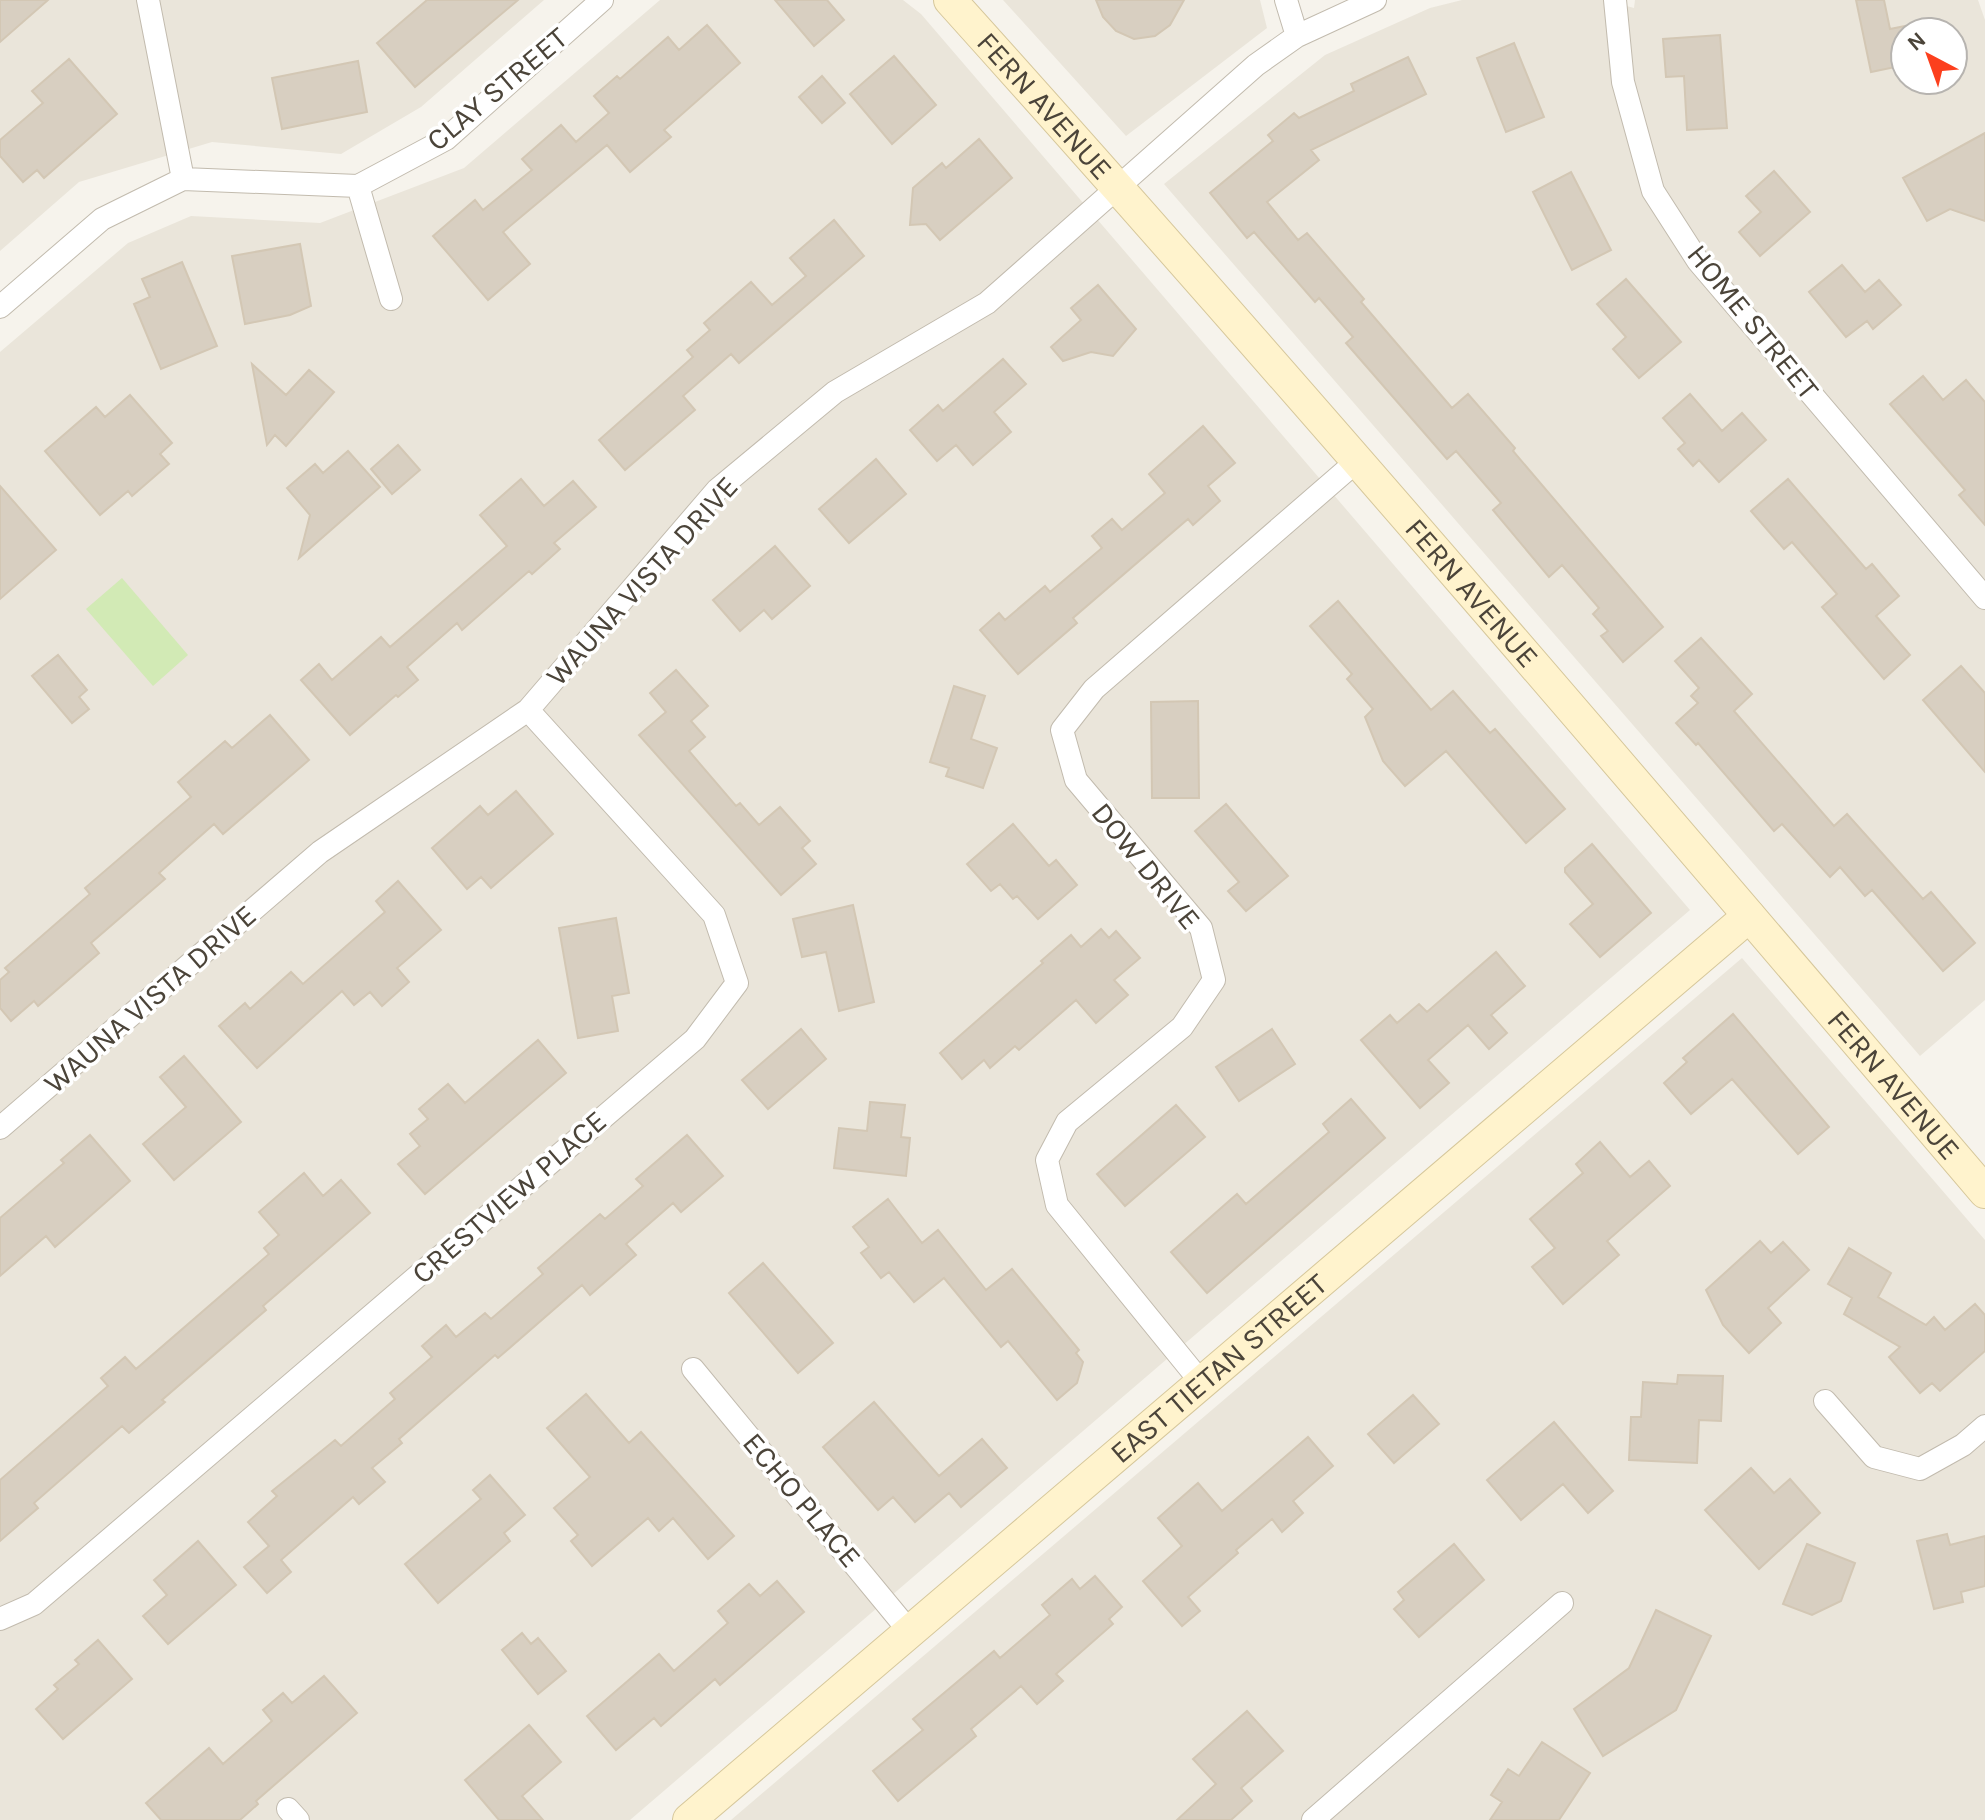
<svg xmlns="http://www.w3.org/2000/svg" width="1985" height="1820" viewBox="0 0 1985 1820" font-family="Karla,sans-serif">
	<style>
		.residential { fill: #eae5da; fill-rule: evenodd }
		.green { fill: #d2eab5 }
		.building { fill: #d8cfc1; stroke: #d3c7b4; stroke-width: 2 }
		.lines { fill: none; stroke-linecap: round; stroke-linejoin: round }
		.minor-casing { stroke: #c2bbae; stroke-width: 24 }
		.secondary-casing { stroke: #d6c79b; stroke-width: 34 }
		.minor { stroke: #fff; stroke-width: 22 }
		.secondary { stroke: #fff3cd; stroke-width: 32 }
		.labels { text-anchor: middle; stroke-width: 7; stroke-linejoin: round; paint-order: stroke }
		.street-label { font-size: 30px; fill: #4b4439; stroke: #fff }
	</style>
	<rect width="100%" height="100%" fill="#f6f3ec"/>
	<path class="residential" d="M 0,0 L 544,0 L 421,107 L 341,154 L 212,142 L 79,182 L 0,251 Z
		M 660,0 L 903,0 L 921,14 L 1690,910 L 630,1820 L 0,1820 L 0,352 L 128,243 L 191,216 L 320,223 L 464,168 Z
		M 1003,0 L 1260,0 L 1267,28 L 1126,136 Z
		M 1462,0 L 1604,0 L 1634,8 L 1635,0 L 1978,0 L 1985,20 L 1985,1000 L 1920,1056 L 1164,184 L 1325,55 L 1430,8 ZM 1905,32 L 1953,32 L 1953,80 L 1905,80 Z
		M 1742,958 L 1985,1240 L 1985,1820 L 731,1820 Z"/>
	<path class="green" d="M 122,578 L 188,655 L 153,686 L 86,609 Z"/>
	<path class="building" d="M 0,0 L 48,0 L 0,42 Z
		M 427,0 L 518,0 L 415,87 L 377,43 Z
		M 775,0 L 827,0 L 844,20 L 814,46 Z
		M 1096,0 L 1184,0 L 1170,25 L 1155,36 L 1134,39 L 1116,31 L 1103,17 Z
		M 1856,0 L 1884,0 L 1890,29 L 1905,26 L 1905,65 L 1871,72 Z
		M 707,25 L 740,63 L 664,130 L 671,137 L 630,172 L 607,145 L 503,232 L 530,264 L 488,300 L 433,236 L 475,200 L 483,210 L 532,170 L 522,159 L 561,125 L 576,142 L 609,113 L 594,96 L 617,76 L 620,79 L 668,37 L 679,50 Z
		M 1720,35 L 1727,128 L 1687,130 L 1684,76 L 1666,77 L 1663,39 Z
		M 1514,43 L 1544,117 L 1506,132 L 1477,58 Z
		M 894,56 L 936,105 L 892,144 L 850,94 Z
		M 1408,57 L 1426,94 L 1311,150 L 1319,160 L 1267,202 L 1298,240 L 1307,233 L 1364,299 L 1361,302 L 1452,408 L 1468,394 L 1515,448 L 1513,451 L 1663,627 L 1623,662 L 1601,636 L 1608,631 L 1593,614 L 1599,608 L 1562,565 L 1549,577 L 1493,510 L 1501,503 L 1456,451 L 1447,459 L 1346,343 L 1353,337 L 1319,298 L 1315,302 L 1254,232 L 1247,238 L 1210,193 L 1273,141 L 1268,135 L 1294,113 L 1299,118 L 1354,91 L 1351,84 Z
		M 69,59 L 117,114 L 44,178 L 37,170 L 23,182 L 0,156 L 0,140 L 43,103 L 32,91 Z
		M 358,61 L 367,112 L 282,129 L 272,78 Z
		M 822,76 L 845,103 L 822,123 L 799,97 Z
		M 1985,133 L 1985,221 L 1950,209 L 1927,221 L 1903,178 Z
		M 979,139 L 1012,178 L 940,240 L 926,224 L 910,225 L 913,188 L 942,163 L 946,168 Z
		M 1774,171 L 1810,212 L 1760,256 L 1739,232 L 1761,212 L 1746,196 Z
		M 1571,172 L 1611,250 L 1572,270 L 1533,192 Z
		M 834,220 L 864,256 L 739,363 L 731,354 L 683,396 L 695,410 L 625,470 L 599,440 L 693,357 L 687,350 L 710,330 L 704,323 L 751,282 L 772,305 L 806,276 L 790,258 Z
		M 300,244 L 311,306 L 290,315 L 245,324 L 232,256 Z
		M 182,262 L 217,346 L 161,369 L 134,304 L 150,297 L 142,279 Z
		M 1842,265 L 1865,292 L 1879,280 L 1901,305 L 1873,329 L 1867,321 L 1846,337 L 1809,292 Z
		M 1626,279 L 1681,342 L 1639,378 L 1613,349 L 1626,337 L 1597,304 Z
		M 1098,285 L 1136,329 L 1113,356 L 1091,352 L 1063,361 L 1051,347 L 1081,320 L 1071,308 Z
		M 1003,359 L 1026,384 L 994,412 L 1011,432 L 973,465 L 956,445 L 937,461 L 910,430 L 938,405 L 943,411 Z
		M 252,364 L 286,395 L 309,370 L 334,392 L 286,446 L 275,435 L 267,445 Z
		M 1923,376 L 1943,400 L 1966,380 L 1985,402 L 1985,525 L 1959,495 L 1965,490 L 1890,404 Z
		M 1690,394 L 1722,431 L 1742,413 L 1766,440 L 1719,482 L 1699,460 L 1693,466 L 1678,449 L 1685,443 L 1663,418 Z
		M 130,395 L 172,443 L 160,454 L 169,464 L 132,496 L 128,491 L 100,515 L 45,451 L 96,407 L 105,417 Z
		M 1203,426 L 1235,463 L 1208,486 L 1220,501 L 1193,525 L 1188,519 L 1073,618 L 1077,623 L 1018,674 L 980,630 L 999,613 L 1005,620 L 1045,586 L 1050,592 L 1102,548 L 1092,536 L 1112,519 L 1122,530 L 1165,493 L 1149,474 Z
		M 398,445 L 420,470 L 392,494 L 371,469 Z
		M 348,451 L 380,487 L 299,558 L 310,515 L 287,488 L 315,464 L 323,473 Z
		M 876,459 L 906,494 L 849,543 L 819,509 Z
		M 521,479 L 544,506 L 573,481 L 596,507 L 554,543 L 560,549 L 532,574 L 529,571 L 462,630 L 457,623 L 407,667 L 418,680 L 398,697 L 396,695 L 350,735 L 301,680 L 319,664 L 332,680 L 381,637 L 390,647 L 507,546 L 480,515 Z
		M 1788,479 L 1866,569 L 1872,564 L 1899,596 L 1876,616 L 1910,655 L 1884,679 L 1822,607 L 1837,594 L 1792,542 L 1784,549 L 1751,511 Z
		M 0,486 L 56,550 L 0,599 Z
		M 775,546 L 810,586 L 772,619 L 764,610 L 740,631 L 713,600 Z
		M 1338,601 L 1431,710 L 1453,691 L 1490,733 L 1495,729 L 1565,809 L 1526,843 L 1446,751 L 1405,786 L 1383,761 L 1365,717 L 1373,709 L 1347,679 L 1352,674 L 1310,626 Z
		M 1701,638 L 1752,694 L 1734,711 L 1834,826 L 1847,814 L 1923,899 L 1931,892 L 1975,943 L 1943,971 L 1872,890 L 1865,896 L 1840,867 L 1830,877 L 1782,824 L 1774,831 L 1698,743 L 1696,745 L 1676,723 L 1698,703 L 1691,696 L 1699,688 L 1675,661 Z
		M 58,655 L 87,690 L 79,697 L 89,709 L 72,723 L 32,676 Z
		M 1961,666 L 1985,693 L 1985,772 L 1923,700 Z
		M 676,670 L 708,706 L 691,721 L 705,737 L 689,751 L 736,806 L 740,803 L 759,825 L 780,807 L 810,841 L 802,848 L 816,864 L 781,895 L 639,735 L 666,712 L 650,693 Z
		M 954,686 L 985,696 L 971,739 L 997,748 L 983,788 L 946,776 L 949,768 L 930,762 Z
		M 1198,701 L 1199,798 L 1152,798 L 1151,702 Z
		M 270,715 L 309,760 L 223,834 L 214,824 L 159,873 L 165,879 L 91,943 L 99,953 L 38,1006 L 34,1001 L 11,1021 L 0,1008 L 0,980 L 9,972 L 5,968 L 90,894 L 85,888 L 191,797 L 178,782 L 225,741 L 232,748 Z
		M 516,791 L 553,834 L 491,888 L 481,877 L 467,889 L 432,848 L 480,806 L 488,815 Z
		M 1226,804 L 1288,876 L 1246,911 L 1228,891 L 1239,882 L 1195,831 Z
		M 1013,824 L 1049,866 L 1056,860 L 1077,885 L 1038,919 L 1017,896 L 1013,899 L 1000,884 L 991,891 L 967,864 Z
		M 1592,844 L 1651,913 L 1600,957 L 1570,924 L 1593,904 L 1565,872 L 1565,868 Z
		M 398,881 L 441,930 L 397,968 L 409,982 L 382,1006 L 370,992 L 354,1005 L 342,991 L 257,1068 L 219,1026 L 245,1003 L 250,1009 L 291,972 L 303,984 L 385,912 L 376,901 Z
		M 853,905 L 874,1002 L 839,1011 L 826,952 L 802,957 L 793,919 Z
		M 616,918 L 629,993 L 612,996 L 618,1031 L 578,1038 L 559,928 Z
		M 1101,929 L 1109,938 L 1116,931 L 1140,958 L 1114,980 L 1128,995 L 1096,1023 L 1076,1000 L 1019,1050 L 1015,1046 L 990,1068 L 984,1060 L 962,1079 L 940,1053 L 1043,963 L 1041,961 L 1071,935 L 1081,947 Z
		M 1496,952 L 1525,986 L 1491,1015 L 1507,1033 L 1489,1049 L 1468,1025 L 1428,1060 L 1449,1083 L 1420,1108 L 1361,1040 L 1390,1015 L 1397,1023 L 1419,1004 L 1427,1012 Z
		M 1733,1014 L 1829,1127 L 1798,1154 L 1732,1079 L 1691,1114 L 1664,1083 L 1687,1062 L 1683,1058 Z
		M 801,1029 L 826,1059 L 768,1109 L 742,1080 Z
		M 1272,1029 L 1295,1064 L 1239,1101 L 1216,1067 Z
		M 538,1040 L 566,1073 L 425,1194 L 398,1164 L 420,1146 L 410,1134 L 428,1119 L 419,1109 L 448,1084 L 465,1103 Z
		M 184,1056 L 241,1122 L 174,1180 L 143,1144 L 186,1107 L 160,1077 Z
		M 1351,1099 L 1385,1138 L 1207,1293 L 1171,1252 L 1237,1194 L 1246,1204 L 1329,1132 L 1323,1124 Z
		M 870,1102 L 905,1105 L 901,1137 L 910,1138 L 906,1176 L 834,1168 L 839,1128 L 867,1131 Z
		M 1176,1105 L 1205,1137 L 1125,1206 L 1097,1174 Z
		M 90,1135 L 130,1181 L 55,1247 L 46,1236 L 0,1276 L 0,1218 L 64,1163 L 61,1160 Z
		M 687,1135 L 723,1176 L 681,1212 L 673,1203 L 626,1244 L 636,1255 L 590,1295 L 582,1285 L 498,1358 L 495,1355 L 399,1439 L 402,1443 L 372,1468 L 385,1482 L 359,1504 L 353,1497 L 281,1560 L 291,1572 L 267,1593 L 244,1567 L 269,1546 L 248,1522 L 277,1496 L 272,1491 L 335,1440 L 341,1446 L 395,1399 L 390,1393 L 432,1357 L 422,1346 L 446,1325 L 456,1337 L 485,1313 L 491,1319 L 543,1274 L 538,1268 L 600,1214 L 605,1219 L 643,1186 L 636,1179 Z
		M 1600,1142 L 1630,1177 L 1649,1161 L 1670,1186 L 1607,1241 L 1619,1255 L 1563,1304 L 1532,1267 L 1555,1248 L 1530,1219 L 1583,1173 L 1576,1164 Z
		M 304,1173 L 323,1196 L 341,1180 L 370,1213 L 263,1306 L 266,1310 L 162,1400 L 165,1402 L 129,1433 L 122,1426 L 34,1503 L 38,1508 L 0,1541 L 0,1480 L 108,1386 L 101,1378 L 125,1357 L 136,1369 L 269,1254 L 264,1248 L 279,1235 L 259,1212 Z
		M 888,1199 L 922,1243 L 938,1230 L 986,1290 L 1012,1269 L 1079,1350 L 1076,1353 L 1083,1362 L 1077,1383 L 1057,1400 L 1008,1341 L 1001,1347 L 944,1278 L 914,1302 L 889,1272 L 881,1278 L 861,1253 L 869,1247 L 853,1227 Z
		M 1760,1241 L 1771,1253 L 1783,1242 L 1809,1270 L 1768,1308 L 1781,1323 L 1749,1353 L 1723,1325 L 1706,1290 Z
		M 1849,1248 L 1891,1273 L 1878,1297 L 1926,1325 L 1934,1317 L 1945,1330 L 1975,1304 L 1985,1315 L 1985,1351 L 1940,1391 L 1932,1383 L 1920,1393 L 1889,1357 L 1900,1347 L 1844,1314 L 1852,1298 L 1828,1284 Z
		M 763,1263 L 833,1343 L 798,1373 L 729,1293 Z
		M 1678,1375 L 1723,1376 L 1721,1421 L 1699,1420 L 1697,1463 L 1629,1460 L 1631,1417 L 1641,1417 L 1643,1382 L 1677,1384 Z
		M 586,1394 L 629,1443 L 641,1432 L 734,1536 L 708,1559 L 673,1518 L 659,1531 L 648,1518 L 592,1566 L 571,1541 L 578,1535 L 554,1508 L 590,1477 L 547,1428 Z
		M 1413,1395 L 1439,1424 L 1394,1463 L 1368,1434 Z
		M 874,1402 L 939,1476 L 982,1439 L 1007,1468 L 961,1507 L 949,1493 L 915,1522 L 893,1497 L 878,1510 L 823,1447 Z
		M 1554,1422 L 1613,1491 L 1588,1513 L 1563,1484 L 1521,1520 L 1487,1480 Z
		M 1308,1437 L 1333,1466 L 1293,1501 L 1303,1513 L 1282,1532 L 1272,1519 L 1236,1550 L 1238,1553 L 1188,1597 L 1200,1611 L 1182,1626 L 1143,1581 L 1182,1546 L 1158,1518 L 1198,1483 L 1222,1511 Z
		M 1751,1468 L 1774,1493 L 1790,1479 L 1820,1513 L 1759,1569 L 1705,1510 Z
		M 490,1475 L 525,1515 L 504,1533 L 510,1541 L 438,1603 L 405,1564 L 481,1499 L 473,1490 Z
		M 1947,1534 L 1950,1545 L 1985,1536 L 1985,1586 L 1961,1592 L 1963,1602 L 1934,1609 L 1917,1541 Z
		M 198,1541 L 236,1585 L 168,1644 L 143,1616 L 167,1595 L 154,1580 Z
		M 1454,1544 L 1484,1580 L 1419,1637 L 1394,1609 L 1404,1600 L 1398,1592 Z
		M 1807,1544 L 1855,1563 L 1841,1601 L 1812,1615 L 1783,1604 Z
		M 1095,1576 L 1122,1607 L 1109,1619 L 1113,1624 L 1056,1674 L 1063,1681 L 1037,1704 L 1021,1686 L 971,1729 L 976,1736 L 898,1801 L 873,1771 L 923,1730 L 913,1719 L 994,1651 L 1000,1658 L 1050,1615 L 1042,1605 L 1072,1579 L 1080,1589 Z
		M 777,1581 L 804,1612 L 720,1685 L 715,1679 L 661,1726 L 654,1718 L 616,1750 L 587,1716 L 659,1654 L 674,1671 L 728,1623 L 718,1611 L 749,1584 L 760,1596 Z
		M 1656,1610 L 1711,1636 L 1676,1710 L 1603,1756 L 1574,1709 L 1629,1668 Z
		M 522,1633 L 531,1644 L 538,1638 L 566,1671 L 538,1694 L 502,1650 Z
		M 98,1640 L 132,1679 L 63,1739 L 36,1709 L 58,1689 L 54,1685 L 79,1664 L 75,1660 Z
		M 324,1676 L 357,1713 L 256,1801 L 258,1804 L 240,1820 L 161,1820 L 146,1803 L 209,1748 L 223,1764 L 272,1721 L 263,1710 L 283,1693 L 292,1703 Z
		M 1247,1711 L 1283,1751 L 1241,1788 L 1252,1801 L 1231,1820 L 1177,1820 L 1216,1784 L 1193,1759 Z
		M 529,1725 L 561,1762 L 522,1796 L 543,1820 L 499,1820 L 465,1780 Z
		M 1542,1742 L 1590,1773 L 1559,1820 L 1490,1820 L 1502,1802 L 1491,1795 L 1508,1769 L 1519,1776 Z"/>
	<g class="lines">
		<g class="minor-casing">
			<path id="minor" d="M 148,0 L 183,179
				M 1286,0 L 1297,36
				M 1615,0 L 1623,82 L 1653,191 L 1698,261 L 1985,598
				M 358,186 L 391,299
				M 0,307 L 102,219 L 183,179 L 358,186 L 446,139 L 602,0
				M 0,1128 L 320,852 L 528,710 L 717,490 L 835,392 L 987,303 L 1256,65 L 1297,36 L 1375,0
				M 693,1369 L 910,1632
				M 1201,1382 L 1057,1205 L 1047,1160 L 1067,1122 L 1182,1027 L 1214,980 L 1201,928 L 1076,780 L 1062,730 L 1094,689 L 1357,461
				M 1825,1401 L 1874,1457 L 1920,1469 L 1963,1445 L 1985,1426
				M 0,1619 L 34,1604 L 695,1039 L 737,983 L 714,915 L 528,710
				M 288,1809 L 298,1820
				M 1313,1820 L 1562,1603"/>
		</g>
		<g class="secondary-casing">
			<g id="secondary">
				<path id="s1" d="M 950,0 C 1302,391 1644,792 1985,1192"/>
				<path id="s2" d="M 689,1820 L 1749,916"/>
			</g>
		</g>
		<use href="#minor" class="minor"/>
		<use href="#secondary" class="secondary"/>
	</g>
	<g class="labels">
		<g class="street-label">
			<text transform="translate(497 89) rotate(-40)" y="10">CLAY STREET</text>
			<text dy="10" stroke="none"><textPath href="#s1" startOffset="142">FERN AVENUE</textPath></text>
			<text transform="translate(1753 322) rotate(51)" y="10">HOME STREET</text>
			<text transform="translate(642 581) rotate(-48)" y="10">WAUNA VISTA DRIVE</text>
			<text dy="10" stroke="none"><textPath href="#s1" startOffset="790">FERN AVENUE</textPath></text>
			<text transform="translate(1146 866) rotate(51)" y="10">DOW DRIVE</text>
			<text transform="translate(150 999) rotate(-41)" y="10">WAUNA VISTA DRIVE</text>
			<text dy="10" stroke="none"><textPath href="#s1" startOffset="1438">FERN AVENUE</textPath></text>
			<text transform="translate(509 1197) rotate(-41)" y="10">CRESTVIEW PLACE</text>
			<text dy="10" stroke="none"><textPath href="#s2" startOffset="696">EAST TIETAN STREET</textPath></text>
			<text transform="translate(802 1500) rotate(50)" y="10">ECHO PLACE</text>
		</g>
	</g>
	<g transform="translate(1929 56) rotate(319)"><circle r="38" fill="#ffffff" stroke="#b7b4b0" stroke-width="2"/>
	<path d="M0-6L14 30L0 20L-14 30Z" fill="#fc3f1d"/>
	<text y="-12" font-size="22" font-weight="bold" text-anchor="middle" fill="#4b4439">N</text>
	</g>
</svg>
